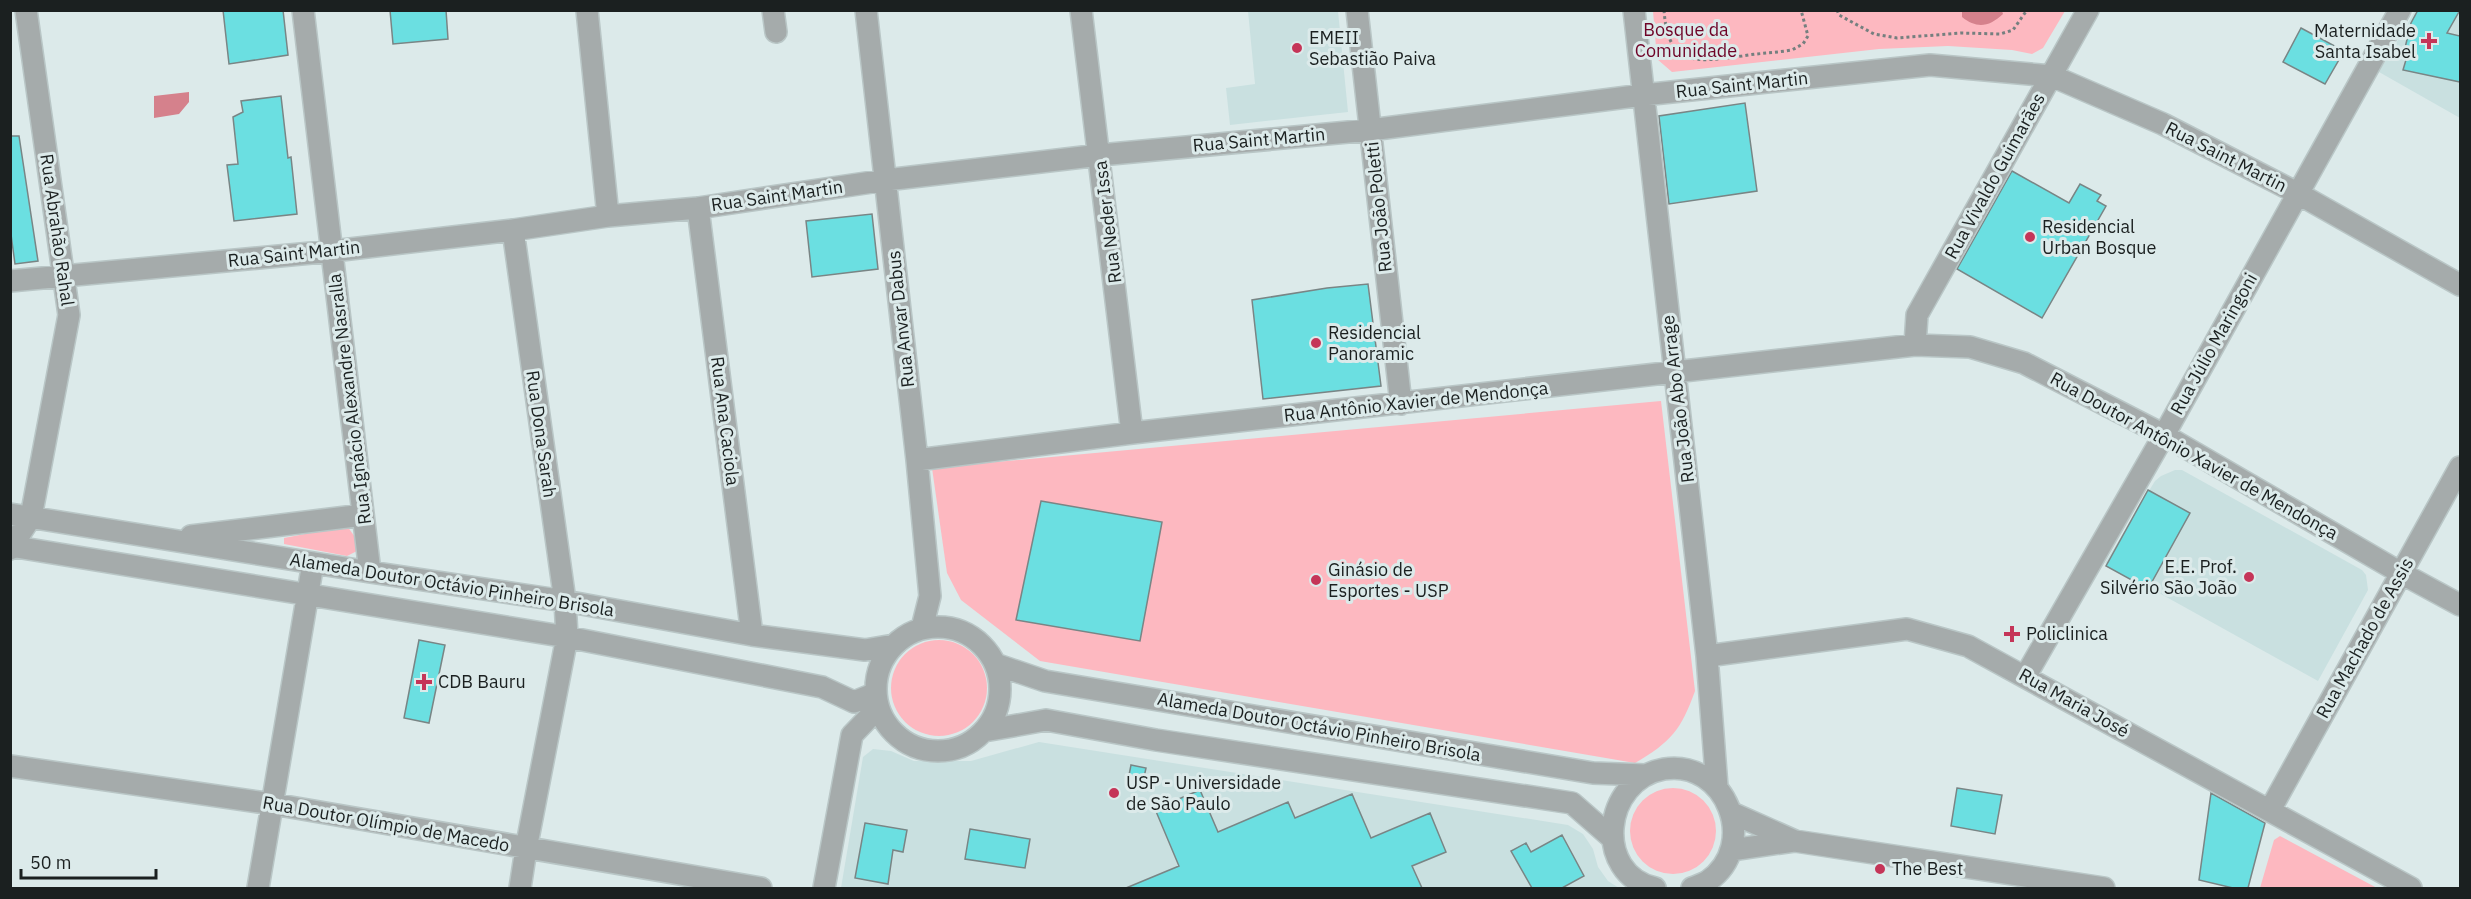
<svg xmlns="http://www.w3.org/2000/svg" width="2471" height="899" viewBox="0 0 2471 899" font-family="'IBM Plex Sans',sans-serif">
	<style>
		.built { fill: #c9e0e0 }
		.green { fill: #fdb8c0 }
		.water { fill: #d5818c }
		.building { fill: #6bdfe1; stroke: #798585; stroke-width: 1.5 }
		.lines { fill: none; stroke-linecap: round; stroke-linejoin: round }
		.minor-casing { stroke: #b9c6c6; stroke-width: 24 }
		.path { stroke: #757f7f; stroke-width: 3; stroke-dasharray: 3 3; stroke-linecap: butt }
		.minor { stroke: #a5abab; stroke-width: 21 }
		.poi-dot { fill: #c53558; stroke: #dceaea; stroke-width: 2 }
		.labels { text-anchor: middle; stroke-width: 6; stroke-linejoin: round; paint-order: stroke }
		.park-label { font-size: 18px; fill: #6e0327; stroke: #dceaea }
		.poi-label { font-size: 18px; fill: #1b2020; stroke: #dceaea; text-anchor: start }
		.street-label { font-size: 18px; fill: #1b2020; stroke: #dceaea }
	</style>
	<rect width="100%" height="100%" fill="#dceaea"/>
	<path class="built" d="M 1248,11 L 1338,11 L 1348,112 L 1230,125 L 1226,88 L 1255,84 Z
		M 2415,11 L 2460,11 L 2460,118 L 2379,72 Z
		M 2175,470 L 2182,470 L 2362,570 L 2366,575 L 2368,590 L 2318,681 L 2105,563 L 2155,481 L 2161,476 Z
		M 1039,742 L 1568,825 L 1583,834 L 1593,849 L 1598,867 L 1608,881 L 1619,888 L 841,888 L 863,757 L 873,749 L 891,751 L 914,761 L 971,761 Z"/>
	<path class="green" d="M 1653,11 L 2065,11 L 2043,48 L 2032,54 L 2012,50 L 1948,46 L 1879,49 L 1672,72 L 1657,59 Z
		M 1661,401 L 1695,691 C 1681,730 1671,742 1635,763 L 1040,661 L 961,600 L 947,573 L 932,468 Z
		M 347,526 L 355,537 L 357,551 L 347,556 L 284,544 L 284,538 Z
		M891 688a48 48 0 1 1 96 0a48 48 0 1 1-96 0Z
		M1630 831a43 43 0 1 1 86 0a43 43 0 1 1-86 0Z
		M 2280,836 L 2377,888 L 2260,888 L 2274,840 Z"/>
	<path class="water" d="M 1962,11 L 2002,11 L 2003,14 C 1989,27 1977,29 1962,17 Z
		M 189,92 L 189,102 L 179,114 L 154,118 L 154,96 Z"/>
	<path class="building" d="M 223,10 L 283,10 L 288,55 L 229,64 Z
		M 390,10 L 446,10 L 448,39 L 393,44 Z
		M 2418,10 L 2460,10 L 2447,33 L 2460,36 L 2460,82 L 2403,70 L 2408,53 L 2404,52 L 2411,23 Z
		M 2301,28 L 2344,51 L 2325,84 L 2283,62 Z
		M 281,96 L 288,158 L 291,157 L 297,214 L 234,221 L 227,165 L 238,164 L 233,117 L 243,112 L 241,101 Z
		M 1745,103 L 1757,191 L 1669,204 L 1659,116 Z
		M 10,136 L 19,136 L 38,261 L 15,264 L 10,227 Z
		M 2012,171 L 2069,203 L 2080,184 L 2101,195 L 2097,201 L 2106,206 L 2042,318 L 1957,269 Z
		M 872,214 L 878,269 L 812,277 L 806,221 Z
		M 1368,284 L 1381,386 L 1263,399 L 1252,300 L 1327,288 Z
		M 2148,490 L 2190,513 L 2148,589 L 2106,566 Z
		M 1041,501 L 1162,522 L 1140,641 L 1016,620 Z
		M 419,640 L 445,645 L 429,723 L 404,718 Z
		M 1131,765 L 1146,768 L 1143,782 L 1128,780 Z
		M 1957,788 L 2002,795 L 1995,834 L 1951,826 Z
		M 1200,790 L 1218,832 L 1288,802 L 1295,818 L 1352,794 L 1371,838 L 1430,813 L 1446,852 L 1412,866 L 1422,888 L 1126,888 L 1179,866 L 1155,809 Z
		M 2211,793 L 2265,823 L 2248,888 L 2233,888 L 2199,880 Z
		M 865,823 L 907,830 L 903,852 L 893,850 L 888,884 L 855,878 Z
		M 970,829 L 1030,839 L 1025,868 L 965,859 Z
		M 1562,835 L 1584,876 L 1562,888 L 1532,888 L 1511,851 L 1526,843 L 1531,852 Z"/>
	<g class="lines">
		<g class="minor-casing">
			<path id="minor" d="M 303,10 L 370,572
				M 587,10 L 608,216
				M 773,10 L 776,32
				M 866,10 L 917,460 L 930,596 L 922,628
				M 1081,10 L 1132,433
				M 1357,10 L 1401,404
				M 1634,10 L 1707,656 L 1717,787
				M 698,208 L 752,635
				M 513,230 L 565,601 L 567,637 L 526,849 L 520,888
				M 10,281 L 333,251 L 513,230 L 608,216 L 698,208 L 886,180 L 1100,155 L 1370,130 L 1643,95 L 1930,65 L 2052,76 L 2163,124 L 2297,193 L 2460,285
				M 1915,345 L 1917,315 L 2088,10
				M 917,460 L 1132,433 L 1915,345 L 1970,347 L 2024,363 L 2164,435 L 2401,573 L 2460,605
				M 10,514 L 370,572 L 565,601 L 752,635 L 865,650 L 894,645
				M 191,536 L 363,515
				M 10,546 L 567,637 L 822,687 L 854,702 L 876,693
				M 10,549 L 31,517 L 69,315 L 26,10
				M876 689a62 62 0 1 1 124 0a62 62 0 1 1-124 0Z
				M 1707,656 L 1907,629 L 1968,646 L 2411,888
				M 995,664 L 1045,681 L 1593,773 L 1645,775
				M 2025,677 L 2164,435 L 2400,10
				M 984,731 L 1046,720 L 1156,740 L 1572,803 L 1612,838
				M 10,766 L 273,804 L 761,888
				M 2270,810 L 2460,467
				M 1732,813 L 1795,841 L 2104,888
				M 1731,850 L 1794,841
				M 258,888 L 313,563
				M 824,888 L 852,735 L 878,708
				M 1655,888 C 1593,874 1602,780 1664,769 C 1726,759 1760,845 1708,881 C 1703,884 1697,886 1692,888"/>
		</g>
		<path class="path" d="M 1664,10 C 1668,68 1696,62 1742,56 C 1759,53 1775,53 1792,50 L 1803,44 L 1808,36 L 1801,10
			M 1837,10 L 1839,15 L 1874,34 L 1897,38 L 1961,33 L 2000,34 L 2013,30 L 2027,10"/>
		<use href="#minor" class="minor"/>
	</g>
	<g class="poi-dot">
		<path d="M2426 32h6v6h6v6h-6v6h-6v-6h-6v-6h6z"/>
		<circle cx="1297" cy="48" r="6"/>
		<circle cx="2030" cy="237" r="6"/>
		<circle cx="1316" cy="343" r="6"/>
		<circle cx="2249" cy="577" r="6"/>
		<circle cx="1316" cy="580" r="6"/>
		<path d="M2009 625h6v6h6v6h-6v6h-6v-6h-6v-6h6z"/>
		<path d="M421 673h6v6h6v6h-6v6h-6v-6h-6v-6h6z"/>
		<circle cx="1114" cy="793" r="6"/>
		<circle cx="1880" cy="869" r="6"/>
	</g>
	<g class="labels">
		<g class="park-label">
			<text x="1686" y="36">Bosque da<tspan x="1686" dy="21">Comunidade</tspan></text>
		</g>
		<g class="poi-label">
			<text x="2416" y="37" text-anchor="end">Maternidade<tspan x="2416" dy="21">Santa Isabel</tspan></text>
			<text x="1309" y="44">EMEII<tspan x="1309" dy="21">Sebastião Paiva</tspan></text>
			<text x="2042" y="233">Residencial<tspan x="2042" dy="21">Urban Bosque</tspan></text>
			<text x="1328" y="339">Residencial<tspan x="1328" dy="21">Panoramic</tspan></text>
			<text x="2237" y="573" text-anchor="end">E.E. Prof.<tspan x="2237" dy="21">Silvério São João</tspan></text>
			<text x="1328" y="576">Ginásio de<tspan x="1328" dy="21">Esportes - USP</tspan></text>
			<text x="2026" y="640">Policlinica</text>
			<text x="438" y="688">CDB Bauru</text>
			<text x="1126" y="789">USP - Universidade<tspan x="1126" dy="21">de São Paulo</tspan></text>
			<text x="1892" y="875">The Best</text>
		</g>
		<g class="street-label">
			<text transform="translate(1742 85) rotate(-6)" y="6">Rua Saint Martin</text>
			<text transform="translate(1259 140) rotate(-5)" y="6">Rua Saint Martin</text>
			<text transform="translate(2226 157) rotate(27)" y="6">Rua Saint Martin</text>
			<text transform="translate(1995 176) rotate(-61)" y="6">Rua Vivaldo Guimarães</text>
			<text transform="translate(777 196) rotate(-8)" y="6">Rua Saint Martin</text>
			<text transform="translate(1379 207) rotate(-96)" y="6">Rua João Poletti</text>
			<text transform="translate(1108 222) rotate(-97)" y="6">Rua Neder Issa</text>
			<text transform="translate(57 230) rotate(82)" y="6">Rua Abrahão Rahal</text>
			<text transform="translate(294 254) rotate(-6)" y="6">Rua Saint Martin</text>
			<text transform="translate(901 319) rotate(-96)" y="6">Rua Anvar Dabus</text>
			<text transform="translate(2214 344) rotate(-61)" y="6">Rua Júlio Maringoni</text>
			<text transform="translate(350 399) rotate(-97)" y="6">Rua Ignácio Alexandre Nasralla</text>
			<text transform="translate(1678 399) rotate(-97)" y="6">Rua João Abo Arrage</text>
			<text transform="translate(1416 402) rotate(-6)" y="6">Rua Antônio Xavier de Mendonça</text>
			<text transform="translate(725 421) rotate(83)" y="6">Rua Ana Caciola</text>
			<text transform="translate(541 434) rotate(82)" y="6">Rua Dona Sarah</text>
			<text transform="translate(2194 456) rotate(29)" y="6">Rua Doutor Antônio Xavier de Mendonça</text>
			<text transform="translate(452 585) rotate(9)" y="6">Alameda Doutor Octávio Pinheiro Brisola</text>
			<text transform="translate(2365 638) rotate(-61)" y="6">Rua Machado de Assis</text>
			<text transform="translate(2074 703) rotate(29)" y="6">Rua Maria José</text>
			<text transform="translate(1319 727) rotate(10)" y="6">Alameda Doutor Octávio Pinheiro Brisola</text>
			<text transform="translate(386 824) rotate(10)" y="6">Rua Doutor Olímpio de Macedo</text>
		</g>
	</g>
	<rect width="2471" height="899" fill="none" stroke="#1b2020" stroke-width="24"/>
	<path d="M21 869v9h135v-9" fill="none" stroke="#1b2020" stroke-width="3"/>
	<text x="30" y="869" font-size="18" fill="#1b2020" stroke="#dceaea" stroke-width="4.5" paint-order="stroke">50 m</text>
</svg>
